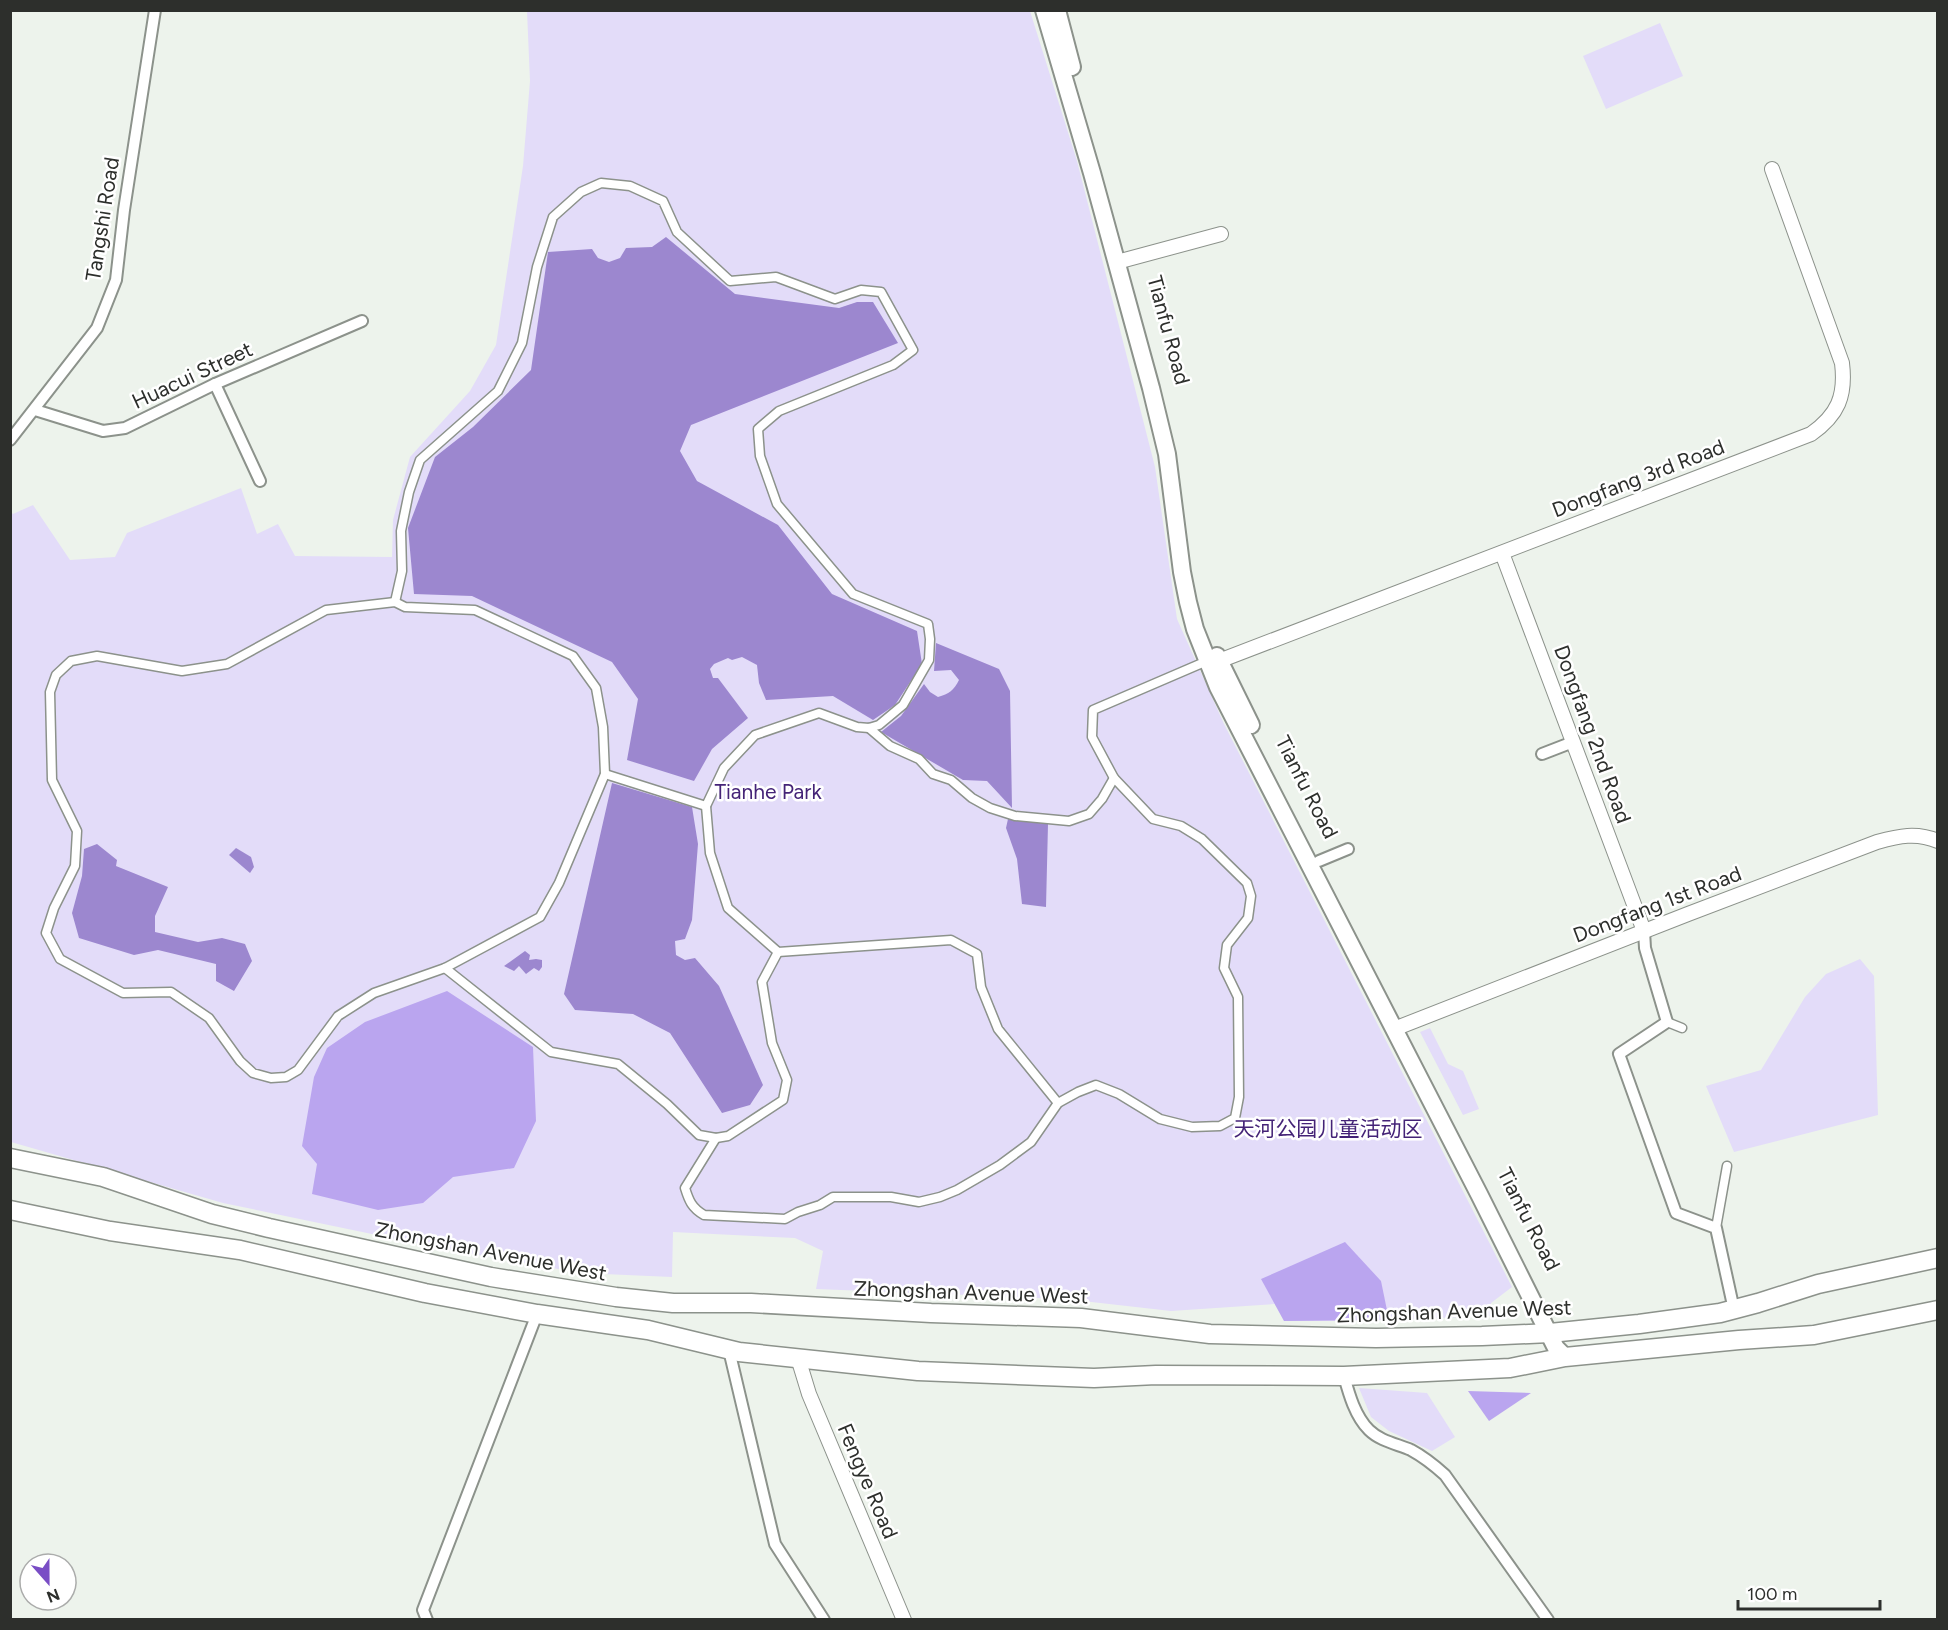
<svg xmlns="http://www.w3.org/2000/svg" width="1948" height="1630" font-family="Figtree,'Noto Sans SC',sans-serif">
  <style>
    .green { fill: #e3dcf9 }
    .forest { fill: #baa5ef }
    .water { fill: #9c87cf }
    .lines { fill: none; stroke-linecap: round; stroke-linejoin: round }
    .pedestrian-casing { stroke: #8c928b; stroke-width: 11 }
    .minor-casing { stroke: #8c928b; stroke-width: 14 }
    .tertiary-casing { stroke: #8c928b; stroke-width: 16 }
    .secondary-casing { stroke: #8c928b; stroke-width: 20 }
    .trunk-casing { stroke: #8c928b; stroke-width: 21 }
    .pedestrian { stroke: #fff; stroke-width: 8 }
    .minor { stroke: #fff; stroke-width: 10 }
    .tertiary { stroke: #fff; stroke-width: 14 }
    .secondary { stroke: #fff; stroke-width: 16 }
    .trunk { stroke: #fff; stroke-width: 18 }
    .labels { text-anchor: middle; dominant-baseline: central; stroke-width: 5; stroke-linejoin: round; paint-order: stroke }
    .street-label { font-size: 21px; fill: #2d2f2c; stroke: #fff }
    .park-label { font-size: 21px; fill: #442377; stroke: #fff }
  </style>
  <rect width="100%" height="100%" fill="#edf3ec"/>
  <g class="green">
    <path d="M527 11H1030L1077 161 1155 467 1177 619 1224 724 1512 1287 1491 1303V1316L1389 1320 1284 1321 1275 1304 1171 1311 1065 1299 816 1289 823 1251 795 1238 673 1232 672 1277 581 1273 444 1249 223 1203 11 1142 10 511 13 514 33 505 70 560 115 557 127 533 241 488 257 534 278 524 295 556 392 557 393 520 410 457 470 391 496 345 523 166 530 81Z"/>
    <path d="M1660 23 1683 76 1606 109 1583 56Z"/>
    <path d="M1860 959 1874 976 1878 1115 1734 1152 1706 1086 1761 1070 1805 997 1826 974Z"/>
    <path d="M1430 1028 1448 1064 1463 1071 1479 1109 1463 1115 1420 1032Z"/>
    <path d="M1359 1388 1427 1393 1455 1437 1432 1451 1389 1431 1371 1417Z"/>
  </g>
  <g class="forest">
    <path d="M447 991 533 1047 536 1121 514 1168 453 1177 423 1203 378 1210 312 1194 317 1164 302 1146 314 1077 327 1048 365 1022Z"/>
    <path d="M1345 1242 1381 1281 1389 1320 1284 1321 1261 1279Z"/>
    <path d="M1468 1391 1531 1393 1489 1421Z"/>
  </g>
  <g class="water">
    <path d="M666 237 735 294 839 308 857 302H873L898 343 691 425 680 451 697 481 778 525 832 594 917 631 922 664 895 705 873 720 833 696 766 700 759 683 757 665 742 657 732 660 728 658 714 664 710 669 713 678H718L748 718 712 749 694 781 627 760 638 699 612 662 472 596 414 594 408 528 435 457 473 427 531 370 548 252 592 249 598 258 609 262 620 258 626 248 652 247Z"/>
    <path d="M936 643 999 669 1010 691 1012 808 987 781 963 780 881 732 901 716 924 684 930 692 938 697C949 694 954 690 959 680L951 670 934 671Z"/>
    <path d="M612 783 692 807 698 844 692 920 685 939 675 941 676 955 685 960 695 958 719 986 763 1085 750 1105 722 1113 670 1033 633 1014 575 1010 564 994Z"/>
    <path d="M1008 819 1048 824 1046 907 1022 904 1017 859 1006 828Z"/>
    <path d="M97 844 117 860 116 866 168 887 155 916V932L198 942 222 938 245 944 252 961 234 991 216 981V964L158 950 134 955 79 938 72 913 82 876 84 849Z"/>
    <path d="M236 848 251 857 254 867 250 873 229 855Z"/>
    <path d="M525 951 530 955 529 960 536 959 542 960V967L539 971 534 968 526 974 519 966 514 971 504 966Z"/>
  </g>
  <g class="lines">
    <g class="pedestrian-casing">
      <g id="pedestrian">
        <path d="M395 602 402 571 401 531 409 492 420 460 498 391 522 343 537 267 553 217 581 192 601 183 630 186 663 201 677 232 730 281 776 277 835 299 861 290 881 292 913 350 893 365 779 411 758 429 760 456 777 504 853 594 928 624 930 639 929 660 903 705 879 725 869 728 857 727 819 713 755 735 724 768 706 806 710 853 728 908 778 952 951 940 977 954 981 987 998 1029 1058 1103"/>
        <path d="M395 602 405 607 475 610 573 656 596 688 603 727 605 774 559 883 540 917 445 968 374 993 338 1016 298 1070 286 1077 271 1078 253 1073 240 1061 209 1018 171 992 123 993 60 959 46 933 54 908 75 866 77 831 52 780 50 692 56 675 71 661 97 656 182 671 227 664 326 610Z"/>
        <path d="M869 728 890 746 919 759 933 774 951 780 972 798 990 808 1015 816 1069 821 1089 814 1102 799 1114 778"/>
        <path d="M605 774 706 806"/>
        <path d="M445 968 551 1052 618 1064 667 1104 699 1135 716 1138 685 1188C689 1201 692 1208 704 1215L785 1219 798 1212 820 1205 833 1197H891L919 1202 940 1197 957 1190 1000 1165 1031 1142 1058 1103 1078 1092 1096 1085 1119 1094 1160 1119 1192 1127 1220 1126 1235 1118 1239 1097 1238 997 1224 968 1227 945 1248 918 1251 896 1247 883 1202 839 1181 826 1153 819 1114 778 1092 737 1093 710 1207 661"/>
        <path d="M1667 1022 1682 1028"/>
        <path d="M716 1138 728 1136 783 1100 787 1080 772 1043 762 982 778 952"/>
        <path d="M1716 1228 1727 1166"/>
      </g>
    </g>
    <g class="minor-casing">
      <g id="minor">
        <path d="M215 384 260 481"/>
        <path d="M35 410 103 431 125 428 215 384 362 321"/>
        <path d="M10 440 97 328 116 280 124 210 155 10"/>
        <path d="M1542 754 1573 742"/>
        <path d="M1319 861 1348 849"/>
        <path d="M1644 931 1645 948 1667 1022 1619 1054 1676 1213 1716 1228 1734 1310"/>
        <path d="M729 1350 775 1544 824 1620"/>
        <path d="M1344 1376C1349 1394 1355 1416 1369 1430 1380 1441 1397 1444 1411 1450 1424 1457 1434 1465 1445 1475L1548 1620"/>
        <path d="M427 1620 423 1610 537 1314"/>
      </g>
    </g>
    <g class="tertiary-casing">
      <g id="tertiary">
        <path d="M1117 262 1221 234"/>
        <path d="M1502 553 1644 931"/>
        <path d="M1211 664 1811 434C1838 415 1846 396 1842 363L1772 169"/>
        <path d="M1394 1029 1688 914 1877 842C1899 836 1916 832 1938 841"/>
        <path d="M798 1358 809 1394 904 1620"/>
      </g>
    </g>
    <g class="secondary-casing">
      <g id="secondary">
        <path d="M1044 10 1092 173 1151 388 1167 454 1182 572 1188 602 1195 629 1218 687 1479 1194 1556 1348 1565 1357"/>
        <path d="M1057 10 1072 67"/>
        <path d="M1217 656 1251 725"/>
      </g>
    </g>
    <g class="trunk-casing">
      <g id="trunk">
        <path d="M10 1158 103 1177 212 1214 269 1228 491 1277 616 1297 673 1303H751L931 1313 1081 1318 1210 1334 1376 1338 1482 1336 1550 1333 1639 1324 1720 1313 1758 1303 1818 1284 1938 1258"/>
        <path d="M10 1210 110 1231 240 1250 425 1293 537 1314 648 1330 739 1352 918 1371 1094 1378 1156 1375 1344 1376 1510 1368 1565 1357 1739 1340 1814 1335 1938 1310"/>
      </g>
    </g>
    <use href="#pedestrian" class="pedestrian"/>
    <use href="#minor" class="minor"/>
    <use href="#tertiary" class="tertiary"/>
    <use href="#secondary" class="secondary"/>
    <use href="#trunk" class="trunk"/>
  </g>
  <g class="labels">
    <g class="street-label">
      <text transform="translate(102 219) rotate(-81)">Tangshi Road</text>
      <text transform="translate(1169 330) rotate(75)">Tianfu Road</text>
      <text transform="translate(192 375) rotate(-25)">Huacui Street</text>
      <text transform="translate(1638 478) rotate(-21)">Dongfang 3rd Road</text>
      <text transform="translate(1593 734) rotate(70)">Dongfang 2nd Road</text>
      <text transform="translate(1307 787) rotate(63)">Tianfu Road</text>
      <text transform="translate(1657 904) rotate(-21)">Dongfang 1st Road</text>
      <text transform="translate(1529 1219) rotate(63)">Tianfu Road</text>
      <text transform="translate(491 1251) rotate(11)">Zhongshan Avenue West</text>
      <text transform="translate(971 1292) rotate(2)">Zhongshan Avenue West</text>
      <text transform="translate(1454 1311) rotate(-2)">Zhongshan Avenue West</text>
      <text transform="translate(868 1481) rotate(67)">Fengye Road</text>
    </g>
    <g class="park-label">
      <text x="768" y="791">Tianhe Park</text>
      <text x="1328" y="1128">天河公园儿童活动区</text>
    </g>
  </g>
  <rect width="1948" height="1630" fill="none" stroke="#2d2f2c" stroke-width="24"/>
  <g transform="translate(48 1582) rotate(159)"><circle r="28" fill="#ffffff" stroke="#abacab" stroke-width="1.5"/>
  <path d="M0-4.5L10 22L0 15L-10 22Z" fill="#794dc5"/>
  <text y="-9" font-size="16" font-weight="bold" text-anchor="middle" fill="#2d2f2c">N</text>
  </g>
  <path d="M1738 1600v9h142v-9" fill="none" stroke="#2d2f2c" stroke-width="3"/>
  <text x="1747" y="1600" font-size="18" fill="#2d2f2c" stroke="#ffffff" stroke-width="4.5" paint-order="stroke">100 m</text>
</svg>
